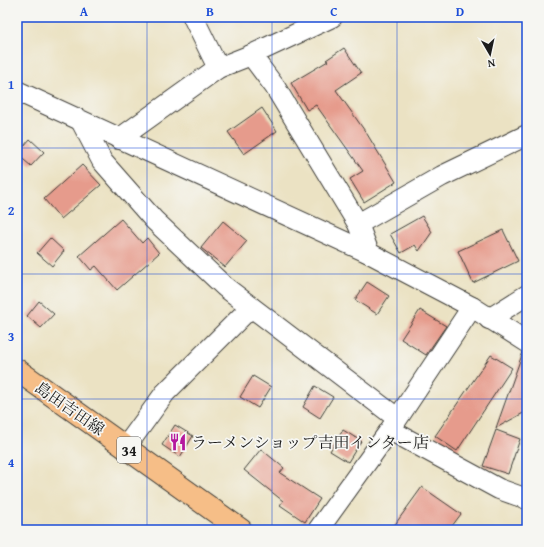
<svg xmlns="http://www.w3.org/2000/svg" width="544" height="547" font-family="'Gentium Book Plus','Noto Serif JP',serif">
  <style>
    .building { fill: #e69b8c }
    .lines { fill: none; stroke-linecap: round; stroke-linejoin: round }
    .street-casing { stroke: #3b3a35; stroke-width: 22 }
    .primary-casing { stroke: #3b3a35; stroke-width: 24 }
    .street { stroke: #fff; stroke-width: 20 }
    .primary { stroke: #f6be87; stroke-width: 22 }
    .grid { fill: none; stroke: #1d4ed8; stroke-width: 1; stroke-opacity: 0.55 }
    .labels { text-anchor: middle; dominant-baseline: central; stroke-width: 3.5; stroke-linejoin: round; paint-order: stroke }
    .shield { fill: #f6f6f2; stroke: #5d5d5c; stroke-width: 1 }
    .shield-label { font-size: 15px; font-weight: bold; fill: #1c1c1c }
    .street-label { font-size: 16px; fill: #1c1c1c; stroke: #f6f6f2 }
    .poi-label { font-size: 16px; fill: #1c1c1c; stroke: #f6f6f2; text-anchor: start }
    .neatline { fill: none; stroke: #1d4ed8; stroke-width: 1.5 }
    .grid-label { font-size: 13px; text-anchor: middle; font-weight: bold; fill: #1d4ed8 }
  </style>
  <rect width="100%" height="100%" fill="#f6f6f2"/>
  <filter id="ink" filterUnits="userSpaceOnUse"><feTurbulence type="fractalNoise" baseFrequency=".025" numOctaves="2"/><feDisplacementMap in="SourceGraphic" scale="8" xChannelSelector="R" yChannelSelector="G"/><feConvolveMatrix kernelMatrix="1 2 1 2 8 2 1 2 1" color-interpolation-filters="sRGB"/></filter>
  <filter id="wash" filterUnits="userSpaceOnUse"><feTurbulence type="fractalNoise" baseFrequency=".012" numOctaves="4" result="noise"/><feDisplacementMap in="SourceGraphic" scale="16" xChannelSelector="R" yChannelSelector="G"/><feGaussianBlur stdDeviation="0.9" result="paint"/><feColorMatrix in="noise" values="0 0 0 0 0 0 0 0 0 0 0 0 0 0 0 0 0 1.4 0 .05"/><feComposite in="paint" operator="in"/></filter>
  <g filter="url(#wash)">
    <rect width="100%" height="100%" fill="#ebe2c3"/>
    <g id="blocks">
      <g class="building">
        <path d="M344 48 361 73 336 90 367 134 396 182 364 202 350 179 363 171 316 105 307 110 291 83 328 61 326 60Z"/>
        <path d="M262 108 277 131 244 154 228 132Z"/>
        <path d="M30 139 44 152 31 166 17 154Z"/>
        <path d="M82 165 101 185 61 219 44 199Z"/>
        <path d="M422 216 432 232 419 251 415 245 401 253 390 234Z"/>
        <path d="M121 219 142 243 147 238 159 253 117 290 96 266 91 270 79 256Z"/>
        <path d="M223 221 247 241 225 267 201 248Z"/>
        <path d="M503 230 518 261 473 283 458 251Z"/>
        <path d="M50 238 64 251 52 266 37 253Z"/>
        <path d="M367 282 389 296 377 314 355 300Z"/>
        <path d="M39 301 54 314 41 328 27 316Z"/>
        <path d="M420 310 446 326 426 355 401 339Z"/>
        <path d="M523 352 527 353V411L496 428Z"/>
        <path d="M491 355 512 368 457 451 435 436Z"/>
        <path d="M253 376 271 387 258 408 240 397Z"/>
        <path d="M315 386 333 397 320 418 303 407Z"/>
        <path d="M175 425 193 436 180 457 162 445Z"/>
        <path d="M343 430 361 441 348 462 330 451Z"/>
        <path d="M496 430 520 439 508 474 483 466Z"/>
        <path d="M261 449 284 468 280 473 320 499 305 522 280 505 283 501 244 470Z"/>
        <path d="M422 487 461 514 449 530H391Z"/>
      </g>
    </g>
  </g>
  <g filter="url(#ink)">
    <use href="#blocks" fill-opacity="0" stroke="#3b3a35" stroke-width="1"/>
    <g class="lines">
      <g class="street-casing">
        <g id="street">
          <path d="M193 17 218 68"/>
          <path d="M251 55 275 87 358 224 369 253"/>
          <path d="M17 91 369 253 472 307 527 342"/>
          <path d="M81 121 102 161 154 220 225 287 397 418"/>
          <path d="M119 139 218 68 251 55 332 17"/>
          <path d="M358 224 442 176 527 135"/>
          <path d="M489 319 527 295"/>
          <path d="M390 430 499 489 527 499"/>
          <path d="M125 448 165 393 251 307"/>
          <path d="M318 530 390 430 472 307"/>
        </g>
      </g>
      <g class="primary-casing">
        <path id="primary" d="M17 370 241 530"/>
      </g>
      <use href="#street" class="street"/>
      <use href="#primary" class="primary"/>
    </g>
  </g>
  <path class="grid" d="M147 17V530M272 17V530M397 17V530M17 148H527M17 274H527M17 399H527"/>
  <defs>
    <g id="restaurant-bare" transform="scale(1.38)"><path d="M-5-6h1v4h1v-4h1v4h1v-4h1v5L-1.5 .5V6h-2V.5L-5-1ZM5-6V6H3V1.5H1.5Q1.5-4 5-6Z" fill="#b5179e" stroke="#f6f6f2" stroke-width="2.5" paint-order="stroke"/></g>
  </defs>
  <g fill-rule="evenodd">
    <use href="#restaurant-bare" x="178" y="442"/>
  </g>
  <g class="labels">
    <rect class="shield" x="117" y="437" width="24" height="26" rx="3"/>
    <g class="shield-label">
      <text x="129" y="450">34</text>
    </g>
    <g class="street-label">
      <text transform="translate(70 408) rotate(35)">島田吉田線</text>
    </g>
    <g class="poi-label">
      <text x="191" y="442">ラーメンショップ吉田インター店</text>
    </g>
  </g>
  <rect width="544" height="547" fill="none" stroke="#f6f6f2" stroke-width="44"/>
  <g transform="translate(490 54) rotate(171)" stroke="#f6f6f2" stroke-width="3" paint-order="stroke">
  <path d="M0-3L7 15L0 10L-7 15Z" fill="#1c1c1c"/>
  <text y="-6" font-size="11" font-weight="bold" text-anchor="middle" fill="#1c1c1c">N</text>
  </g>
  <rect x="22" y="22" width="500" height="503" class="neatline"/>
  <g class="grid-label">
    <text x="84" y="16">A</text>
    <text x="210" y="16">B</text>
    <text x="334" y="16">C</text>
    <text x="460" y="16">D</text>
    <text x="11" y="89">1</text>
    <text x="11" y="215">2</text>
    <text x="11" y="341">3</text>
    <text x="11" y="467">4</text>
  </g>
</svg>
